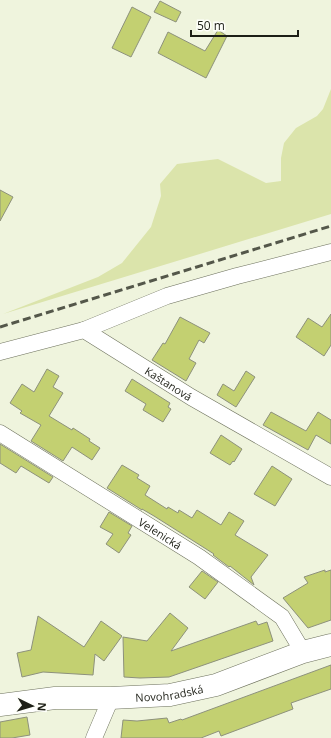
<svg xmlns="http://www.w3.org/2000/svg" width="331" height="738" font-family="'Open Sans',sans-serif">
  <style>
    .green { fill: #dbe4ab }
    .building { fill: #c3d071; stroke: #8d917c }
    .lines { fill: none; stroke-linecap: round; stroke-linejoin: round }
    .street-casing { stroke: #6d715d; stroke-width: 17 }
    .secondary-casing { stroke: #6d715d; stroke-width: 23 }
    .street { stroke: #fff; stroke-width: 16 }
    .secondary { stroke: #fff; stroke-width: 22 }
    .rail { stroke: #54574a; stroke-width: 3; stroke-dasharray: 8 4; stroke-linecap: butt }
    .labels { text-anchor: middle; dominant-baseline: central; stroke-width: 3; stroke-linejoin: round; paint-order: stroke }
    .street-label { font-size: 11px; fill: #1d1f16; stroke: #fefffa }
  </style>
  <rect width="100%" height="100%" fill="#eff4dd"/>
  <path class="green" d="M331 89V214L3 314 98 277 122 263 151 227 161 196 160 184 177 164 218 159 266 183 281 181V158L284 143 296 128 317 116 323 109Z"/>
  <g class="building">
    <path d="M160 1 181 12 176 22 154 12Z"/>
    <path d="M132 7 151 17 131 57 112 48Z"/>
    <path d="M218 30 227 36 206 78 158 53 168 32 205 51Z"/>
    <path d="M0 190 13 197 0 221Z"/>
    <path d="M331 314V345L324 356 296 337 308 318 322 327Z"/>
    <path d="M180 317 210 333 204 343 199 340 189 359 196 363 186 381 152 360 163 343 165 344Z"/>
    <path d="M47 369 59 376 53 387 63 393 49 416 72 430 73 428 90 439 89 441 100 448 92 460 72 447 63 461 31 441 41 425 20 413 22 411 10 403 22 384 34 392Z"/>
    <path d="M246 371 255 377 236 407 217 395 223 384 234 391Z"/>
    <path d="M132 379 170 403 168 407 171 409 163 422 143 410 146 404 125 391Z"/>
    <path d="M271 412 306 431 318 412 331 420V444L316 435 308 450 263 425Z"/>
    <path d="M221 435 242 449 234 462 233 461 230 465 210 453Z"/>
    <path d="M0 444 53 477 49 483 21 466 16 473 0 463Z"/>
    <path d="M122 465 139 475 137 478 150 486 145 495 167 509 168 507 178 513 179 510 192 518 197 510 221 525 229 512 244 521 235 535 268 555 251 577 254 585 230 566 229 567 213 555 214 554 154 516 142 509V510L107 488Z"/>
    <path d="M272 466 292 479 275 506 254 494Z"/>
    <path d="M109 512 132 526 128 533 131 535 119 553 106 544 113 534 100 527Z"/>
    <path d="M325 570V572L331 570V620L308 628 283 598 308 583 304 577Z"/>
    <path d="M202 571 218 582 205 599 189 587Z"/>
    <path d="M170 613 188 628 171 651 256 621 258 625 267 622 273 641 169 677 140 678 124 677 123 637 147 641Z"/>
    <path d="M38 616 84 647 101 621 122 636 104 661 95 654 93 675 43 672 22 677 17 653 31 650Z"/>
    <path d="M331 665V689L291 703 293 709 221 736 219 731 201 738H121L123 720 137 721 167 718 169 723 181 719 182 720Z"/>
    <path d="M27 717 30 735 12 738H0V722Z"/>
  </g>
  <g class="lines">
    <g class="street-casing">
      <g id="street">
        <path d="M84 330 167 296 237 276 331 252"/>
        <path id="s1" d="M0 352 84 330 191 397 331 477"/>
        <path id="s2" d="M0 433 199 557 282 617 303 652"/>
        <path d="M94 738 111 698"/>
      </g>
    </g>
    <g class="secondary-casing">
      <g id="secondary">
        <path id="s3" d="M0 705 55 698H111L170 695 216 685 303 652 331 645"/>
      </g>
    </g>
    <use href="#street" class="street"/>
    <use href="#secondary" class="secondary"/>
    <path class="rail" d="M0 327 331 226"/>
  </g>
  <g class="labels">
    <g class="street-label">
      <text stroke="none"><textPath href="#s1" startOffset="187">Kaštanová</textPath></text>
      <text stroke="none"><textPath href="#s2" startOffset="189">Velenická</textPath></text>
      <text stroke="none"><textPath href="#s3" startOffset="170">Novohradská</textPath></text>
    </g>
  </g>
  <g transform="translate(32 706) rotate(95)" stroke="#fefffa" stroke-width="3" paint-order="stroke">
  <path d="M0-3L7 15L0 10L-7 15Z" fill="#1d1f16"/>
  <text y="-6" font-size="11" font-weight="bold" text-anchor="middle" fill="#1d1f16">N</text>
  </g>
  <path d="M191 30v6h107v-6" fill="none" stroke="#1d1f16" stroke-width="2"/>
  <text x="197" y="30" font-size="12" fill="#1d1f16" stroke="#fefffa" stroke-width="3" paint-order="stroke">50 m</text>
</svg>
